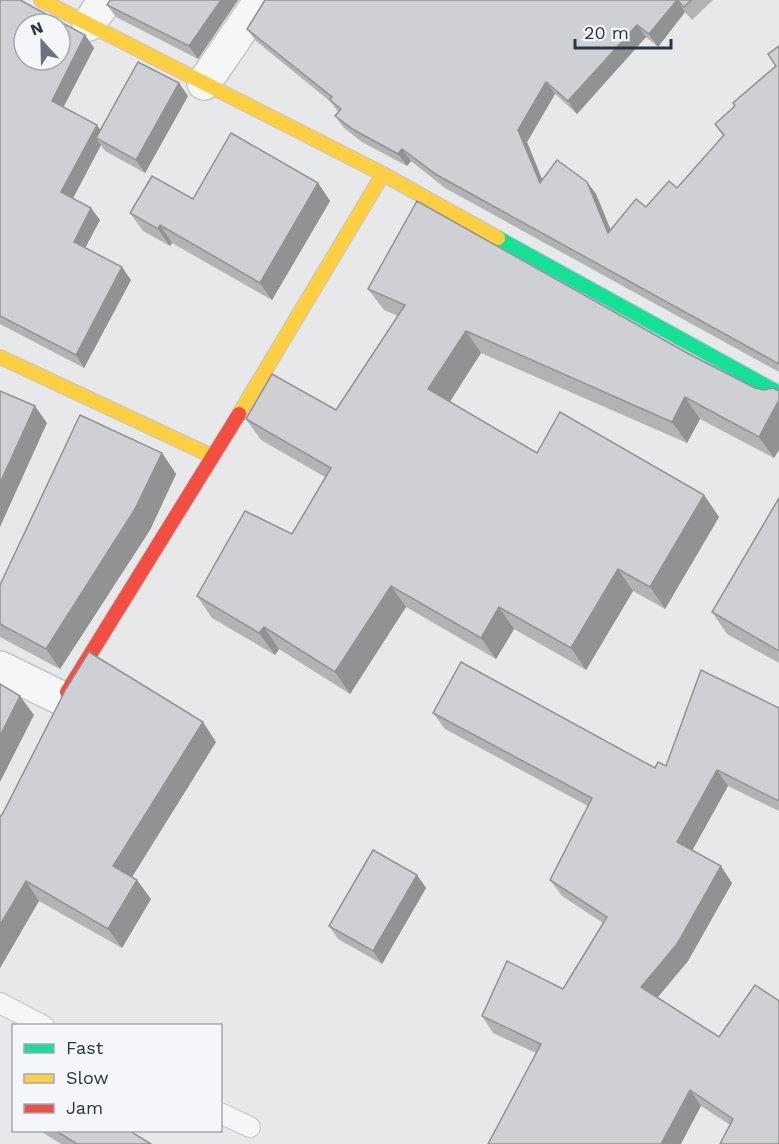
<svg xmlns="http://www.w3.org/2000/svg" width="779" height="1144" font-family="'Work Sans',sans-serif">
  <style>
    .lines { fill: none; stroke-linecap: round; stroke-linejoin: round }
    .lane-casing { stroke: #c4c6c8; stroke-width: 22 }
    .street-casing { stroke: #c4c6c8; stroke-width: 36 }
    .fast-casing { stroke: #c4c6c8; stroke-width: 16 }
    .slow-casing { stroke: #c4c6c8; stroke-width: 16 }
    .jam-casing { stroke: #c4c6c8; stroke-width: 16 }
    .lane { stroke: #f5f6f7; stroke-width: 20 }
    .street { stroke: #f5f6f7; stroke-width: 33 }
    .fast { stroke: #16e098; stroke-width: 14 }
    .slow { stroke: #ffcf43; stroke-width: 14 }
    .jam { stroke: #f24e42; stroke-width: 14 }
    .wall { fill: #b1b3b5 }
    .shaded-wall { fill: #909294 }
    .building { fill: #ced0d3; stroke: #909294; stroke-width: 1.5; fill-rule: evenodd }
  </style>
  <rect width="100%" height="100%" fill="#e6e8ea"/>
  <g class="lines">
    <g class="lane-casing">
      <g id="lane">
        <path d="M0 1003 44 1026"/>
        <path d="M220 1113 250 1127"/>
      </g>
    </g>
    <g class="street-casing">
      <g id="street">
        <path d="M89 24 105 0"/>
        <path d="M204 83 261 0"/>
        <path d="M0 668 63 699"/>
      </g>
    </g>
    <g class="fast-casing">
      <path id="fast" d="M498 238 779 393"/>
    </g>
    <g class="slow-casing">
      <g id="slow">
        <path d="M41 0 383 174 498 238"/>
        <path d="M0 357 212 456"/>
        <path d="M239 414 383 174"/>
      </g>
    </g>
    <g class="jam-casing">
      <path id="jam" d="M67 692 239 414"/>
    </g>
    <use href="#lane" class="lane"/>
    <use href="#street" class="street"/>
    <use href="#fast" class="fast"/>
    <use href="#slow" class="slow"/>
    <use href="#jam" class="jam"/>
  </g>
  <g class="wall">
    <path d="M0 0H23L22 1 85 35 94 48 63 107 101 130 188 96 145 173 105 151 101 145 73 198 100 220 85 248 131 280 84 368 0 324Z"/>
    <path d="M110 0H238L198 59 116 17 107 5Z"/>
    <path d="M265 0H713L692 20 685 12 658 47 646 37 577 114 555 94 527 142 542 180 587 182 596 194 611 230 646 207 677 188 723 136 715 124 776 66 779 46V372L445 188 411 161 407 166 362 142 344 128 335 116 338 112 331 102 256 41 247 29Z"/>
    <path d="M318 183 330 201 272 300 172 243 170 246 143 231 130 213 193 199Z"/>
    <path d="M368 289 689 354 755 388 774 458 700 419 687 443 481 353 449 401 537 453 704 495 719 517 665 609 633 591 586 670 514 629 496 659 406 607 350 694 279 649 275 655 212 618 197 596 292 534 325 477 261 440 246 419 336 410 398 316 384 310Z"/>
    <path d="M162 453 176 474 150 530 60 669 0 637V585Z"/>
    <path d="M779 498V663L727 634 712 612Z"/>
    <path d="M779 708V811L728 786 692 851 732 883 688 961 657 998 779 1144 730 1125 701 1106 536 1053 493 1033 482 1016 563 989 603 923 562 896 550 880 588 806 445 729 433 713 655 768 666 766Z"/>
    <path d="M216 742 132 877 151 899 122 948 39 901 0 968V817Z"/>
    <path d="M417 875 426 888 382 964 338 939 329 926Z"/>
    <path d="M40 1131H130L151 1144H61Z"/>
  </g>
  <g class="shaded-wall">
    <path d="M221 0H238L198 59 189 46Z"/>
    <path d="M677 0 685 12 658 47 649 34Z"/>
    <path d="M637 25 646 37 577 114 568 101Z"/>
    <path d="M85 35 94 48 60 114 52 101Z"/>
    <path d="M546 82 555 94 527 142 549 196 540 183 518 130Z"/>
    <path d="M179 83 188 96 145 173 136 160Z"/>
    <path d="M97 125 105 137 96 138 101 145 70 204 61 192Z"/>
    <path d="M402 149 411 161 407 166 398 154Z"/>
    <path d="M587 182 596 194 617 246 608 233Z"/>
    <path d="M318 183 330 201 272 300 260 283Z"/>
    <path d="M91 208 100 220 82 254 74 242Z"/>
    <path d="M160 225 172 243 170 246 158 229Z"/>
    <path d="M122 267 131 280 84 368 76 355Z"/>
    <path d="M466 331 481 353 444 411 428 389Z"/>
    <path d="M685 397 700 419 687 443 672 422Z"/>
    <path d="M779 400V450L774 458 759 437Z"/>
    <path d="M35 406 47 423 0 527V483Z"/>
    <path d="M162 453 176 474 150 530 60 669 46 649Z"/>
    <path d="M704 495 719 517 665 609 650 587Z"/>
    <path d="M618 569 633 591 586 670 571 648Z"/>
    <path d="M391 586 406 607 350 694 335 672Z"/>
    <path d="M499 607 514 629 496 659 481 638Z"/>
    <path d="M264 627 279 649 275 655 259 633Z"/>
    <path d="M20 696 34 715 0 782V736Z"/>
    <path d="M203 722 216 742 127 885 113 866Z"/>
    <path d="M717 770 728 786 688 858 677 842Z"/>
    <path d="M721 866 732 883 688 961 652 1004 641 987Z"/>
    <path d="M417 875 426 888 382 964 373 951Z"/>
    <path d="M137 880 151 899 122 948 108 929Z"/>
    <path d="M26 881 39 901 0 968V925Z"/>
    <path d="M690 1090 701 1106 681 1144H661Z"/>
  </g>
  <g class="building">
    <path d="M0 0H20L85 35 52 101 97 125 61 192 91 208 74 242 122 267 76 355 0 316ZM24 24H60V60H24Z"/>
    <path d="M110 0H221L189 46 107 5Z"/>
    <path d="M265 0H677L649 34 637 25 568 101 546 82 518 130 540 183 557 160 587 182 608 233 636 199 646 207 669 181 677 188 724 135 715 124 735 106 733 103 776 66 768 54 779 46V364L437 175 402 149 398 154 354 130 335 116 341 109 330 100 332 97 247 29Z"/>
    <path d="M677 0H691L684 7Z"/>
    <path d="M138 62 179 83 136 160 96 138Z"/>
    <path d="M231 133 318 183 260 283 160 225 158 229 130 213 152 176 193 199Z"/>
    <path d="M417 201 689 354 755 388 764 390 773 388 779 391V400L759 437 685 397 672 422 466 331 428 389 537 453 560 412 704 495 650 587 618 569 571 648 499 607 481 638 391 586 335 672 264 627 259 633 197 596 245 511 292 534 331 468 246 419 272 374 336 410 405 305 368 289Z"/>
    <path d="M0 391 35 406 0 483Z"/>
    <path d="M80 415 162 453 135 509 46 649 0 624V585Z"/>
    <path d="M779 498V651L712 612Z"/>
    <path d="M89 652 203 722 113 866 137 880 108 929 26 881 0 925V817L3 813 66 689Z"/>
    <path d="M461 662 655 768 658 762 666 766 701 670 779 708V801L717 770 677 842 721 866 677 944 641 987 719 1037 755 985 779 1001V1144H720L733 1119 690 1090 661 1144H488L541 1044 482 1016 507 961 563 989 607 917 550 880 592 798 433 713Z"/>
    <path d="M0 684 20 696 0 736Z"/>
    <path d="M373 850 417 875 373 951 329 926Z"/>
    <path d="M56 1131H130L151 1144H77Z"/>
  </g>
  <rect x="12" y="1024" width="210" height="108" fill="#f4f6f9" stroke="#a4a8b1" stroke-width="1.5"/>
  <rect x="24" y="1044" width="30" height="9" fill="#16e098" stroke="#a4a8b1" stroke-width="1.5"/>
  <text x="66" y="1054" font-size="18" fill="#2b3445">Fast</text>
  <rect x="24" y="1074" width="30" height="9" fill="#ffcf43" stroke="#a4a8b1" stroke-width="1.5"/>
  <text x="66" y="1084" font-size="18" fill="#2b3445">Slow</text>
  <rect x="24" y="1104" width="30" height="9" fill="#f24e42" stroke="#a4a8b1" stroke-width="1.5"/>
  <text x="66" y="1114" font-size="18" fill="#2b3445">Jam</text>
  <g transform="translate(42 42) rotate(338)"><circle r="28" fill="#f4f6f9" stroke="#a4a8b1" stroke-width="1.5"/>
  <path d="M0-4.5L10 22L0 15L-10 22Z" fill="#6c737f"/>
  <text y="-9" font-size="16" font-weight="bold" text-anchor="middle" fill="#2b3445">N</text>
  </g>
  <path d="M575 39v9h96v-9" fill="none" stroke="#2b3445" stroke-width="3"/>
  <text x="584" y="39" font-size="18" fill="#2b3445" stroke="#f4f6f9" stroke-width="4.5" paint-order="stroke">20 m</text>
</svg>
